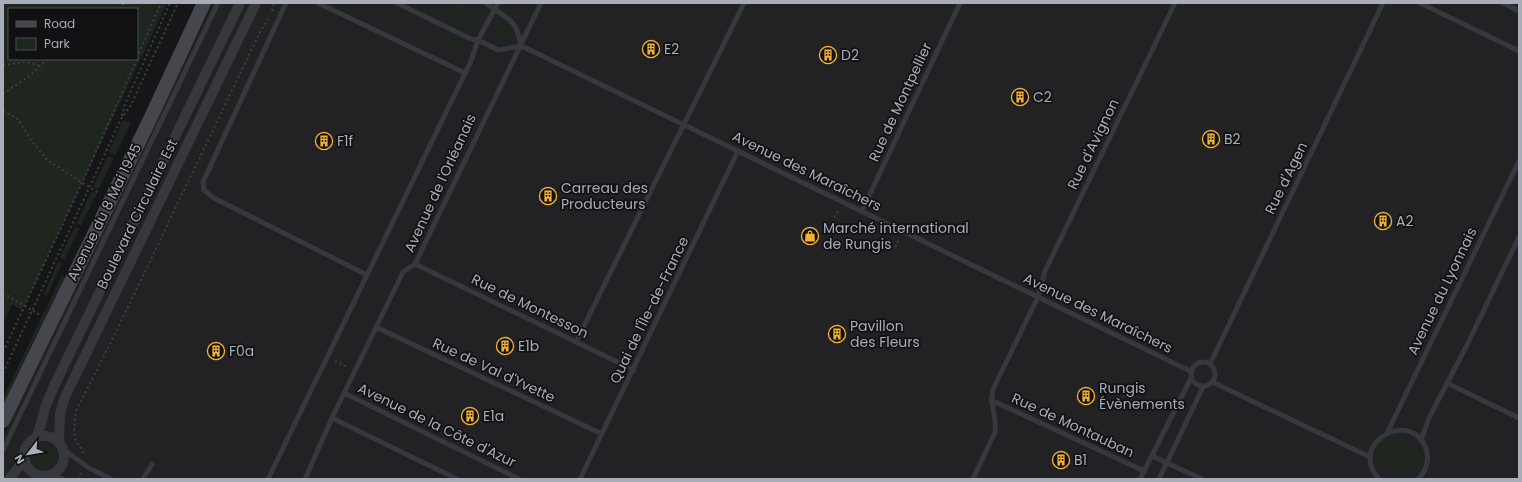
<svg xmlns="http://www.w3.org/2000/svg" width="1522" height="482" font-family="Poppins,sans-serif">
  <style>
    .built { fill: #222225 }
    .green { fill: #1e261f; fill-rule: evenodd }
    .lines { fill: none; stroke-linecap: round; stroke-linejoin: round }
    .path { stroke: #3d3f44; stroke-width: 2; stroke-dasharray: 2 3; stroke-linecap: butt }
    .lane { stroke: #37383d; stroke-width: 5 }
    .street { stroke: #37383d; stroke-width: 10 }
    .secondary { stroke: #45474d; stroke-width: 14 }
    .labels { text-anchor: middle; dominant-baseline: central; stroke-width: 3.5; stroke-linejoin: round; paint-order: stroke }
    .poi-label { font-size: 14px; fill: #a8adb8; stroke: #111113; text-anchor: start }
    .street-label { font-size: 14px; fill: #a8adb8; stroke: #111113 }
  </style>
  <rect width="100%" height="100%" fill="#161618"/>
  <path class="built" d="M213 3H1519V479H3V437Z"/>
  <g class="green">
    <path d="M3 3H167L25 305 21 310 12 304 3 324ZM9 9H137V59H9Z"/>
    <path d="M461 3H467L459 21 441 12 452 10Z"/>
    <path d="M470 8 475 10 479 18C479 23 473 28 468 30L450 22 452 19 462 24Z"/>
    <circle cx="502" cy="32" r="8"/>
    <path d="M445 33 459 43V48L455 55 442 50 445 42 441 40Z"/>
    <path d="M123 120 131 122 115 156 109 152Z"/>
    <path d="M108 156 114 158 98 190 93 187Z"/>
    <path d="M91 192 97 193 81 225 77 223Z"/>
    <path d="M75 227 80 228 64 260 60 257Z"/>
    <path d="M58 262 62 263 47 296 44 294Z"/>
    <path d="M62 275 65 277 3 407V398Z"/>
    <path d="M1400 436 1401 440 1411 445 1414 443C1419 451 1422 460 1416 469 1392 482 1353 442 1400 436Z"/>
    <circle cx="45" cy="457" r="11"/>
  </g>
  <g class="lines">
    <g class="path">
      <path d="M164 3 169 5"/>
      <path d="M119 9 124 3"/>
      <path d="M272 11 274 3"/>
      <path d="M137 58 161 3"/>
      <path d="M3 65 25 62 42 66"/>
      <path d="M3 94 32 74 48 59"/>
      <path d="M3 111 18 119 30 139 47 160 100 194"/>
      <path d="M122 116 125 104 170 3"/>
      <path d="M834 217 839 210"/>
      <path d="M895 247 899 239"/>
      <path d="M3 293 40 315"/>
      <path d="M3 352 82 183 137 59"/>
      <path d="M335 361 347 367"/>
      <path d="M3 373 122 117 130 107 178 3"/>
      <path d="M84 453 75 439 74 429 76 411 116 332 260 32 268 19"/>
      <path d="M78 479 81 473"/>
    </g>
    <g class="lane">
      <path d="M286 3 203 182 204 190 214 198 367 275"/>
      <path d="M318 3 465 73"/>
      <path d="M397 3 471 39 478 40 498 50 521 46 532 51 1190 371"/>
      <path d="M486 3C506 20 515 15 521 45"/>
      <path d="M1420 3 1519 51"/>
      <path d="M1503 3 1519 11"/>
      <path d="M862 211 960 3"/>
      <path d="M415 264 634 370"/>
      <path d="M376 327 602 434"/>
      <path d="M576 342 744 3"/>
      <circle cx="1203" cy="374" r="12"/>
      <path d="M1210 364 1383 3"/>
      <path d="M1212 382 1370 457"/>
      <path d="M1447 383 1519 418"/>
      <path d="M344 393 519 479"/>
      <path d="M991 400 1144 471"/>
      <path d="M332 418 457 479"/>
      <path d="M1387 433 1519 161"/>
      <path d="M1421 441 1429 418 1467 345 1519 237"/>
      <path d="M63 449 89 468 111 479"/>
      <path d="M3 450 218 3"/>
      <path d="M1152 456 1202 479"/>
      <path d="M50 475 63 479"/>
      <path d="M143 479 152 464"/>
      <path d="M268 479 471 61 478 40 498 3"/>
      <path d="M305 479 332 418 403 272 415 264 541 3"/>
      <path d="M580 479 738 151"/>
      <path d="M973 479 995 432C997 417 989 404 993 389L1038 297 1045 271 1175 3"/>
      <path d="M1140 479 1191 378"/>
      <path d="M1159 479 1203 387"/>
      <path d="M1379 479C1345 441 1417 406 1427 453 1429 463 1425 472 1418 479"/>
    </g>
    <g class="street">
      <circle cx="44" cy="456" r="20"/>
      <path d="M36 438 40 427 46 405 54 386 240 3"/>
      <path d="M59 442 60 413 65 397 256 3"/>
      <path d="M9 479 25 459"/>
    </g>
    <path class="secondary" d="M3 421 151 117 204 3"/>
  </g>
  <defs>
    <g id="building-ring" transform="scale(0.9)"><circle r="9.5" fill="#111113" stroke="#f2b134" stroke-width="1.5"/><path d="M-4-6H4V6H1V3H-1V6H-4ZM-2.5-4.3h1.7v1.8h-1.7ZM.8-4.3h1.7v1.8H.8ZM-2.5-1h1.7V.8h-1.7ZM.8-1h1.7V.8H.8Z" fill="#f2b134"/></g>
    <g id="shop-ring" transform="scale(0.9)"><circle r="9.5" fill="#111113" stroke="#f2b134" stroke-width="1.5"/><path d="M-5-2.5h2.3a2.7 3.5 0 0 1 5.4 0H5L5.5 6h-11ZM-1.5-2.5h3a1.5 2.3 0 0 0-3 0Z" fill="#f2b134"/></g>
  </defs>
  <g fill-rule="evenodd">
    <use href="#building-ring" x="651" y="49"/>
    <use href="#building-ring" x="828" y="55"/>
    <use href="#building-ring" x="1020" y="97"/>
    <use href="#building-ring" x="1211" y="139"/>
    <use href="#building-ring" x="324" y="141"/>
    <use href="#building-ring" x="548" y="196"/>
    <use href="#building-ring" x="1383" y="221"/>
    <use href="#shop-ring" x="810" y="236"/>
    <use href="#building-ring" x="837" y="334"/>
    <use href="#building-ring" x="505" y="346"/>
    <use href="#building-ring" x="216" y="351"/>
    <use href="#building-ring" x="1086" y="396"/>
    <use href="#building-ring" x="470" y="416"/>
    <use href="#building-ring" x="1061" y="460"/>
  </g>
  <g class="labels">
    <g class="poi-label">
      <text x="664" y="49">E2</text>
      <text x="841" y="55">D2</text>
      <text x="1033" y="97">C2</text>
      <text x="1224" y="139">B2</text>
      <text x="337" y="141">F1f</text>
      <text x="561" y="188">Carreau des<tspan x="561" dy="16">Producteurs</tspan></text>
      <text x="1396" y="221">A2</text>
      <text x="823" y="228">Marché international<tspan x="823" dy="16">de Rungis</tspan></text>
      <text x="850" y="326">Pavillon<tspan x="850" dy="16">des Fleurs</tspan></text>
      <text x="518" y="346">E1b</text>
      <text x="229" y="351">F0a</text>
      <text x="1099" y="388">Rungis<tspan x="1099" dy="16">Évènements</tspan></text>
      <text x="483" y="416">E1a</text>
      <text x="1074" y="460">B1</text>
    </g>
    <g class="street-label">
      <text transform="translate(900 102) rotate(-65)">Rue de Montpellier</text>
      <text transform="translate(1093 144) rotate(-64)">Rue d'Avignon</text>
      <text transform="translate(807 171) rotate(26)">Avenue des Maraîchers</text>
      <text transform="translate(1286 178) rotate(-64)">Rue d'Agen</text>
      <text transform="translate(440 183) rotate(-65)">Avenue de l'Orléanais</text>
      <text transform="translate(104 212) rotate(-64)">Avenue du 8 Mai 1945</text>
      <text transform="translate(137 214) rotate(-64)">Boulevard Circulaire Est</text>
      <text transform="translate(1442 291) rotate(-64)">Avenue du Lyonnais</text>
      <text transform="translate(530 306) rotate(26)">Rue de Montesson</text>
      <text transform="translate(649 310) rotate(-64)">Quai de l'Île-de-France</text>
      <text transform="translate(1098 313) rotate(26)">Avenue des Maraîchers</text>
      <text transform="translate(494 370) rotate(25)">Rue de Val d'Yvette</text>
      <text transform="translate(437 425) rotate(26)">Avenue de la Côte d'Azur</text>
      <text transform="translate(1073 425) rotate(25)">Rue de Montauban</text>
    </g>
  </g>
  <rect width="1522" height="482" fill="none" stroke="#a8adb8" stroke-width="8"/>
  <rect x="8" y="8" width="130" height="52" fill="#111113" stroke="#4d4f55"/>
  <rect x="16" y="21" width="20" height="6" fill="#45474d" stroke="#4d4f55"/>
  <text x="44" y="28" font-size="12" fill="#a8adb8">Road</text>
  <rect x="16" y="38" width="20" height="12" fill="#1e261f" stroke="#4d4f55"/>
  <text x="44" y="48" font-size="12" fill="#a8adb8">Park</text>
  <g transform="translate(28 454) rotate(239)" stroke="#111113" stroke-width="3" paint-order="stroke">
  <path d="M0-3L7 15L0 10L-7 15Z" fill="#a8adb8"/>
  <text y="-6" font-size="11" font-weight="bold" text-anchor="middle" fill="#a8adb8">N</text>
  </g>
</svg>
